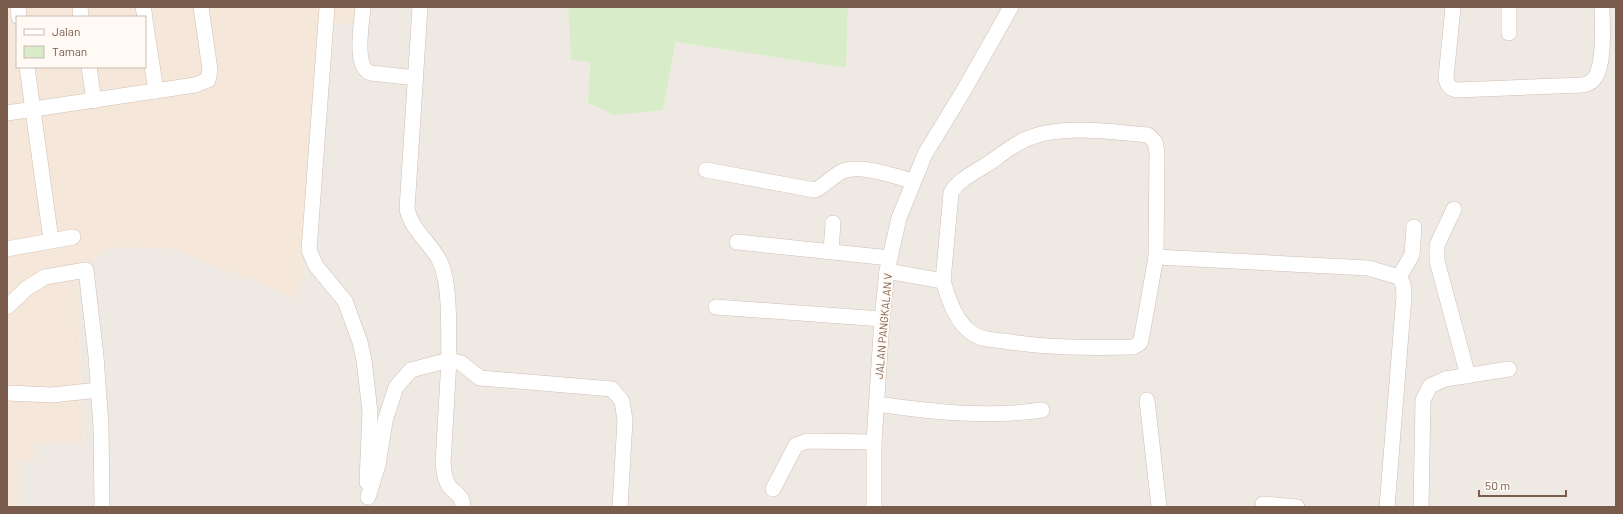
<svg xmlns="http://www.w3.org/2000/svg" width="1623" height="514" font-family="Barlow,sans-serif">
  <style>
    .residential { fill: #f5e8da; fill-rule: evenodd }
    .industrial { fill: #efe9e4 }
    .green { fill: #d8ecc9 }
    .lines { fill: none; stroke-linecap: round; stroke-linejoin: round }
    .minor-casing { stroke: #d1beb0; stroke-width: 16 }
    .minor { stroke: #fff; stroke-width: 15 }
    .labels { text-anchor: middle; dominant-baseline: central; stroke-width: 3.5; stroke-linejoin: round; paint-order: stroke }
    .street-label { font-size: 11px; fill: #7a5c4d; stroke: #fffaf3 }
  </style>
  <rect width="100%" height="100%" fill="#fdf6ec"/>
  <path class="residential" d="M7 7H369L307 152 300 300 172 249 110 247 76 273 85 443 34 461 20 462V507H7ZM17 17H145V67H17Z"/>
  <path class="industrial" d="M369 7H568L571 59 590 61 588 103 663 110 676 42 846 68 848 7H1616V507H20V462L34 461 35 443H85L76 273 110 247 172 249 300 300 307 152 320 28 366 19Z"/>
  <path class="green" d="M568 7H848L846 68 676 42 663 110 614 115 588 103 590 62 571 60Z"/>
  <g class="lines">
    <g class="minor-casing">
      <g id="minor">
        <path d="M18 7 19 17"/>
        <path d="M80 7 81 17"/>
        <path d="M143 7 145 17"/>
        <path d="M327 7 309 250 316 266 345 301 360 342 364 360 370 412 367 482"/>
        <path d="M363 7C362 22 353 68 371 73L416 78"/>
        <path d="M1453 7 1446 78C1447 86 1451 89 1458 90L1583 85C1586 84 1590 83 1592 81 1606 69 1602 24 1602 7"/>
        <path d="M145 20 156 91"/>
        <path d="M1509 33V7"/>
        <path d="M27 67 51 240"/>
        <path d="M89 67 94 101"/>
        <path d="M7 113 195 85 208 80 210 70 201 7"/>
        <path d="M706 170 815 190C826 185 832 176 843 171 861 164 893 176 913 181"/>
        <path d="M1454 209 1437 245V261L1468 376"/>
        <path d="M737 242 890 258"/>
        <path d="M7 249 73 237"/>
        <path d="M831 251 833 223"/>
        <path d="M1156 257 1368 268 1399 277 1403 284 1404 296 1387 507"/>
        <path d="M887 271 943 281C949 300 955 321 972 333 981 340 994 340 1004 341 1047 348 1090 348 1133 347L1140 343 1142 335 1156 257 1157 152 1155 142 1148 135C1110 132 1056 123 1022 141 1009 148 998 157 986 165 974 173 958 180 951 193L943 281"/>
        <path d="M1399 277 1412 255 1414 227"/>
        <path d="M7 307 27 288 45 277 86 270 96 356 101 426 102 507"/>
        <path d="M716 307 882 319"/>
        <path d="M7 393 52 395 98 390"/>
        <path d="M1147 400 1159 507"/>
        <path d="M877 404C932 412 988 418 1042 410"/>
        <path d="M773 489 796 445 807 441 874 442"/>
        <path d="M368 497 378 465 385 421 396 387 411 370 449 360C448 333 451 288 441 264 433 244 412 232 407 209L420 7"/>
        <path d="M1263 504 1297 507"/>
        <path d="M463 507C463 495 455 494 449 486 444 479 444 470 443 463L449 360 461 363 480 378 612 389 622 401 625 420 620 507"/>
        <path d="M874 507V442L882 319 887 271 899 218 925 154 964 90 1011 7"/>
        <path d="M1421 507 1423 400 1430 386 1445 379 1509 369"/>
      </g>
    </g>
    <use href="#minor" class="minor"/>
  </g>
  <g class="labels">
    <g class="street-label">
      <text transform="translate(883 326) rotate(-85)">JALAN PANGKALAN V</text>
    </g>
  </g>
  <rect width="1623" height="514" fill="none" stroke="#7a5c4d" stroke-width="16"/>
  <rect x="16" y="16" width="130" height="52" fill="#fffaf3" stroke="#cabbb1"/>
  <rect x="24" y="29" width="20" height="6" fill="#ffffff" stroke="#cabbb1"/>
  <text x="52" y="36" font-size="12" fill="#7a5c4d">Jalan</text>
  <rect x="24" y="46" width="20" height="12" fill="#d8ecc9" stroke="#cabbb1"/>
  <text x="52" y="56" font-size="12" fill="#7a5c4d">Taman</text>
  <path d="M1479 490v6h87v-6" fill="none" stroke="#7a5c4d" stroke-width="2"/>
  <text x="1485" y="490" font-size="12" fill="#7a5c4d" stroke="#fffaf3" stroke-width="3" paint-order="stroke">50 m</text>
</svg>
